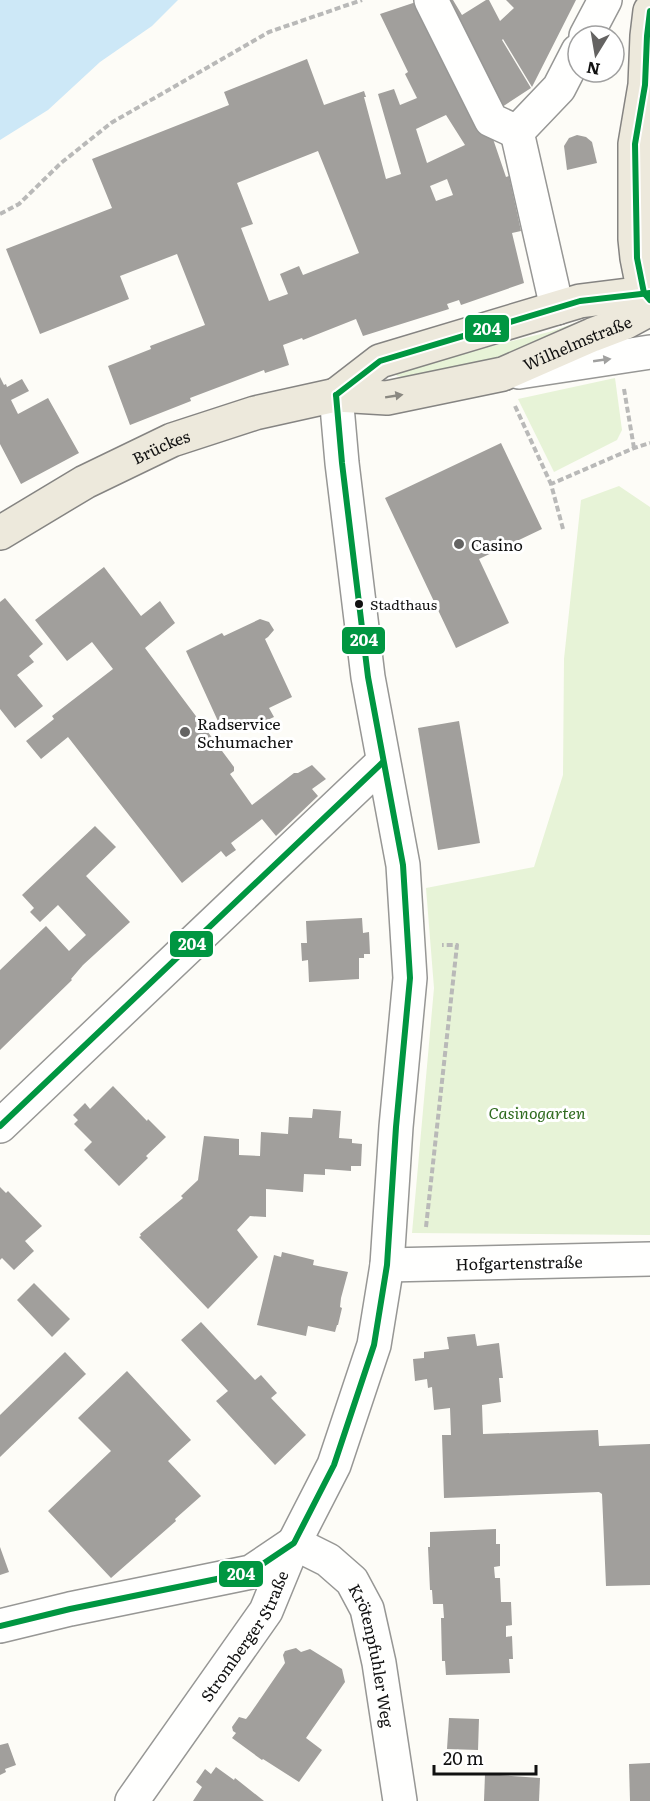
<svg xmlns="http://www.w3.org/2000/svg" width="650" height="1801" font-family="Literata,serif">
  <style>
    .green { fill: #e7f3d7 }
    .water { fill: #cde8f7 }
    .building { fill: #a19f9c; fill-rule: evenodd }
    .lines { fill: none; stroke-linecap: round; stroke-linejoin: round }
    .minor-casing { stroke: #979795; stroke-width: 36 }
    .major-casing { stroke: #858482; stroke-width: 36 }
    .path { stroke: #b9b9b8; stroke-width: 4; stroke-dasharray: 6 3; stroke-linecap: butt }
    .minor { stroke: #fffffe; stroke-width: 33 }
    .major { stroke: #ede9dc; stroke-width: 33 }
    .bus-1-casing { stroke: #fff; stroke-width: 10 }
    .bus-1 { stroke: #009641; stroke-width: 6 }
    .oneway { fill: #a0a09f }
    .oneway2 { fill: #8a8881 }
    .poi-dot { fill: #646362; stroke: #fff; stroke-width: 2 }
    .bus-dot { fill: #111; stroke: #fff; stroke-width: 2 }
    .labels { text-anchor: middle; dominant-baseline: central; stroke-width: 6; stroke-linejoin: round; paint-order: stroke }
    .bus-label { font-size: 14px; fill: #111; stroke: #fff; text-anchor: start }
    .street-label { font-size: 16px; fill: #111; stroke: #fff }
    .poi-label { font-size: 16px; fill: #111; stroke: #fff; text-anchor: start }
    .park-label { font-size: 16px; font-style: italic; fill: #2f6b1f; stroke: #fff }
    .line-badge { stroke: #fff; stroke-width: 2 }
    .badge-label { font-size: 16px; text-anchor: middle; font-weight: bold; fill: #fff }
  </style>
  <rect width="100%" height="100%" fill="#fdfcf7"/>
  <g class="green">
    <path d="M598 315 601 325 473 367 407 378 397 376 395 373 401 368 549 332Z"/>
    <path d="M615 378 622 430 617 440 554 472 518 399Z"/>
    <path d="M619 486 650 507V1235L412 1233 434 988 426 888 534 867 563 775 564 659 581 500Z"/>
  </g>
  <path class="water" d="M0 0H178L152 26 100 62 48 110 0 140Z"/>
  <g class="building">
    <path d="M449 0H453L462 15 486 0H489L500 21 514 8 506 0H576L532 87 503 39 502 40 531 88 496 111Z"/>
    <path d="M416 2 491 133 506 177 509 176 521 231 512 233 524 283 461 305 459 300 447 304 449 309 363 336 356 319 303 340 302 338 283 345 289 365 265 373 264 370 190 398 191 401 130 425 108 366 151 349 150 346 205 325 177 254 120 276 129 299 40 334 6 249 112 208 92 159 229 105 224 92 307 59 324 105 364 91 366 97H364L386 179 401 174 378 94 394 89 400 105 417 98 405 74 408 72 380 14ZM446 115 465 145 427 163 416 129ZM318 151 359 253 303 275 299 266 280 274 288 294 269 301 241 228 253 224 237 183ZM447 179 453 195 436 201 430 186Z"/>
    <path d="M577 135 586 137 592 142 597 163 567 170 564 146 569 138Z"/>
    <path d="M0 377 4 385 6 384 7 387 22 379 29 391 11 400 18 414 48 398 79 453 21 484 0 444Z"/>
    <path d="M501 443 542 529 479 559 509 623 456 648 385 498Z"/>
    <path d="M104 567 141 616 160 601 175 623 145 648 234 767V771L230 774 252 805 294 773H298L312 765 326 779 312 789 318 796 276 836 262 819 231 843 236 850 226 857 221 851 182 883 68 737 41 759 26 741 54 719 52 716 113 669 92 642 67 661 35 620Z"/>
    <path d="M5 598 43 644 29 656 34 662 17 675 43 706 15 728 0 709V602Z"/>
    <path d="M260 619 269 622 274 630 268 637 265 639 292 697 269 708 274 717 250 728 245 719 222 730 186 651 222 633 224 636Z"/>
    <path d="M459 721 480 843 438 850 418 728Z"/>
    <path d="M95 826 116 847 86 876 130 922 83 965 71 979 72 980 0 1050V970L46 926 69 951 86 935 58 905 40 922 30 912 34 908 22 895Z"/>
    <path d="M362 918 363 933 369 932 370 954H364V958H359V979L309 982 308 960 302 961 301 943H307L306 921Z"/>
    <path d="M113 1086 147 1121 148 1119 166 1137 146 1156 148 1158 119 1186 84 1150 92 1142 74 1124 78 1120 73 1115 85 1103 90 1109Z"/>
    <path d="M313 1109 341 1111 339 1138 352 1139V1143L362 1144 361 1166H351V1171L325 1169V1175L304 1174 303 1192 266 1189V1217L250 1216 237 1230 258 1257 208 1309 139 1237 141 1236 140 1234 183 1198 181 1196 198 1180 204 1136 239 1139V1155L260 1156 261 1132 288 1134 289 1117 312 1118Z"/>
    <path d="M0 1187 6 1193 8 1191 42 1226 25 1241 34 1251 14 1270 2 1258 0 1260Z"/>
    <path d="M282 1252 314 1260 313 1265 348 1272 341 1298 340 1307 342 1308 338 1325H337L335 1332 308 1326 306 1336 257 1325 274 1255 281 1257Z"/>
    <path d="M34 1283 70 1319 52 1337 17 1300Z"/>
    <path d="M201 1322 255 1380 261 1375 277 1393 271 1398 306 1435 275 1465 216 1401 228 1391 181 1340Z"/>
    <path d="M475 1334 477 1346 499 1343 503 1378H499L501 1402 482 1405 483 1434 598 1430 599 1446 650 1444V1585L606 1586 602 1494 599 1492 444 1498 442 1435H451L450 1408 434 1410 432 1387 428 1388 427 1379 415 1381 413 1359 424 1358V1352L449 1349 447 1337Z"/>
    <path d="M65 1352 86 1374 0 1457V1415Z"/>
    <path d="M127 1371 191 1440 168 1461 201 1496 175 1519 176 1521 111 1578 48 1511 111 1451 78 1418Z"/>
    <path d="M496 1529V1544H500V1566L494 1567 495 1578H500L501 1602H511L512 1625 506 1626V1637L512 1636 513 1659H509L510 1673 446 1675 445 1661H442L441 1618H444L443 1604H433L432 1590H430L428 1547H430V1532Z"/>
    <path d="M0 1547 9 1572 0 1575Z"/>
    <path d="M296 1648 301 1652 310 1649 331 1662 342 1669 345 1682 306 1738 322 1750 299 1782 263 1759 262 1760 232 1738 236 1733 233 1731 232 1727 239 1717 246 1719 250 1714 285 1663 283 1655 285 1651Z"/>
    <path d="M449 1718 479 1719 478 1750 447 1749Z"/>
    <path d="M8 1743 16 1765 5 1769 6 1772 0 1775V1745Z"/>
    <path d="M650 1763V1801H630L629 1764Z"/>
    <path d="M216 1767 234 1780 235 1778 264 1801H193L202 1787 196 1782 205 1769 211 1774Z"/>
    <path d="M485 1774 540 1778 539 1801H484Z"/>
  </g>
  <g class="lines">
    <g class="minor-casing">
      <g id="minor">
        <path d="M431 0 491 120 517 132"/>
        <path d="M586 36 605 0"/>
        <path d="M557 308 517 132 559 88 578 51"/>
        <path d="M519 372 650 352"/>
        <path d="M0 1126 383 762"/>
        <path id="s1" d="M387 1265 650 1259"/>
        <path id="s2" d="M294 1543 328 1560 352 1581 367 1609 379 1663 400 1801"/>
        <path d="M0 1626 70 1609 251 1572 294 1543"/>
        <path id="s3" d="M132 1801 266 1611 294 1543 334 1465 374 1345 387 1265 396 1127 410 978 403 865 368 677 342 463 336 395"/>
      </g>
    </g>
    <g class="major-casing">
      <g id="major">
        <path d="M336 395 380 361 580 301 644 293 637 258 635 239V144L645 85 647 36 650 11"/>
        <path id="s4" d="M0 533 85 482 172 440 255 413 336 395 387 398 503 374 592 335 626 322 650 309"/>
      </g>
    </g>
    <g class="path">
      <path d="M0 214 19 204 61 163 111 123 269 32 362 0"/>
      <path d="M624 389 634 448"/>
      <path d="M515 406 551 484"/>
      <path d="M563 529 551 484 634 448 650 443"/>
      <path d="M426 1227 457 945H442"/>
    </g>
    <use href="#minor" class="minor"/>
    <use href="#major" class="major"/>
    <g class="bus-1-casing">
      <g id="bus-1">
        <path d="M650 11 647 36 645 85 635 144 637 258 644 293 650 300"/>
        <path d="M336 395 380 361 580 301 650 293"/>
        <path d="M0 1126 383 762"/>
        <path d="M0 1626 70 1609 251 1572 294 1543 334 1465 374 1345 387 1265 396 1127 410 978 403 865 368 677 342 463 336 395"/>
      </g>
    </g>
    <use href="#bus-1" class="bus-1"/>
  </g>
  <defs><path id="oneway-solid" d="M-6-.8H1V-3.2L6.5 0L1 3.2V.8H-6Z" transform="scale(1.5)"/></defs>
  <use class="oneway" href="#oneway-solid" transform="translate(602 360) rotate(-8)"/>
  <use class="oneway2" href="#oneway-solid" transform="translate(394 396) rotate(-9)"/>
  <g class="poi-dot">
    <circle cx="459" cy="544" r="6"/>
    <circle cx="185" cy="732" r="6"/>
  </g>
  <circle class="bus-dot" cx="359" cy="604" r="5"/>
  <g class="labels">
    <g class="bus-label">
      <text x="370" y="604">Stadthaus</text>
    </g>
    <g class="street-label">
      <text stroke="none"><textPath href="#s4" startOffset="616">Wilhelmstraße</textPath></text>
      <text stroke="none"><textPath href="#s4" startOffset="183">Brückes</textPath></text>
      <text stroke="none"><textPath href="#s1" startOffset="132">Hofgartenstraße</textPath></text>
      <text stroke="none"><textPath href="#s3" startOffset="200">Stromberger Straße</textPath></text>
      <text stroke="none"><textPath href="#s2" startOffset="148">Krötenpfuhler Weg</textPath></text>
    </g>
    <g class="poi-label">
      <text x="471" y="544">Casino</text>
      <text x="197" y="723">Radservice<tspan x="197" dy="18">Schumacher</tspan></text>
    </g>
    <g class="park-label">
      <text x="537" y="1112">Casinogarten</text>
    </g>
  </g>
  <g class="line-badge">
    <rect x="464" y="314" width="46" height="29" rx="6" fill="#009641"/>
    <rect x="341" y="626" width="45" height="29" rx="6" fill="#009641"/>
    <rect x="169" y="930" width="45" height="28" rx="6" fill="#009641"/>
    <rect x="218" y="1560" width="46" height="28" rx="6" fill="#009641"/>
  </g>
  <g class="badge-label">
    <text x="487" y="335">204</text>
    <text x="364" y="646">204</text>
    <text x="192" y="950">204</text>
    <text x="241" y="1580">204</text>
  </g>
  <g transform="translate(596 54) rotate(191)"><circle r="28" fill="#ffffff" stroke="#a0a0a0" stroke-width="1.5"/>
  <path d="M0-4.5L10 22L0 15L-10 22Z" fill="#646362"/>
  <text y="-9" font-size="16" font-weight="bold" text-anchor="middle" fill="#111111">N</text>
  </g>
  <path d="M434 1765v9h102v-9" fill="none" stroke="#111111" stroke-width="3"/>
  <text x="443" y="1765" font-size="18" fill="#111111" stroke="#ffffff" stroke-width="4.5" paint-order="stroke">20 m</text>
</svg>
